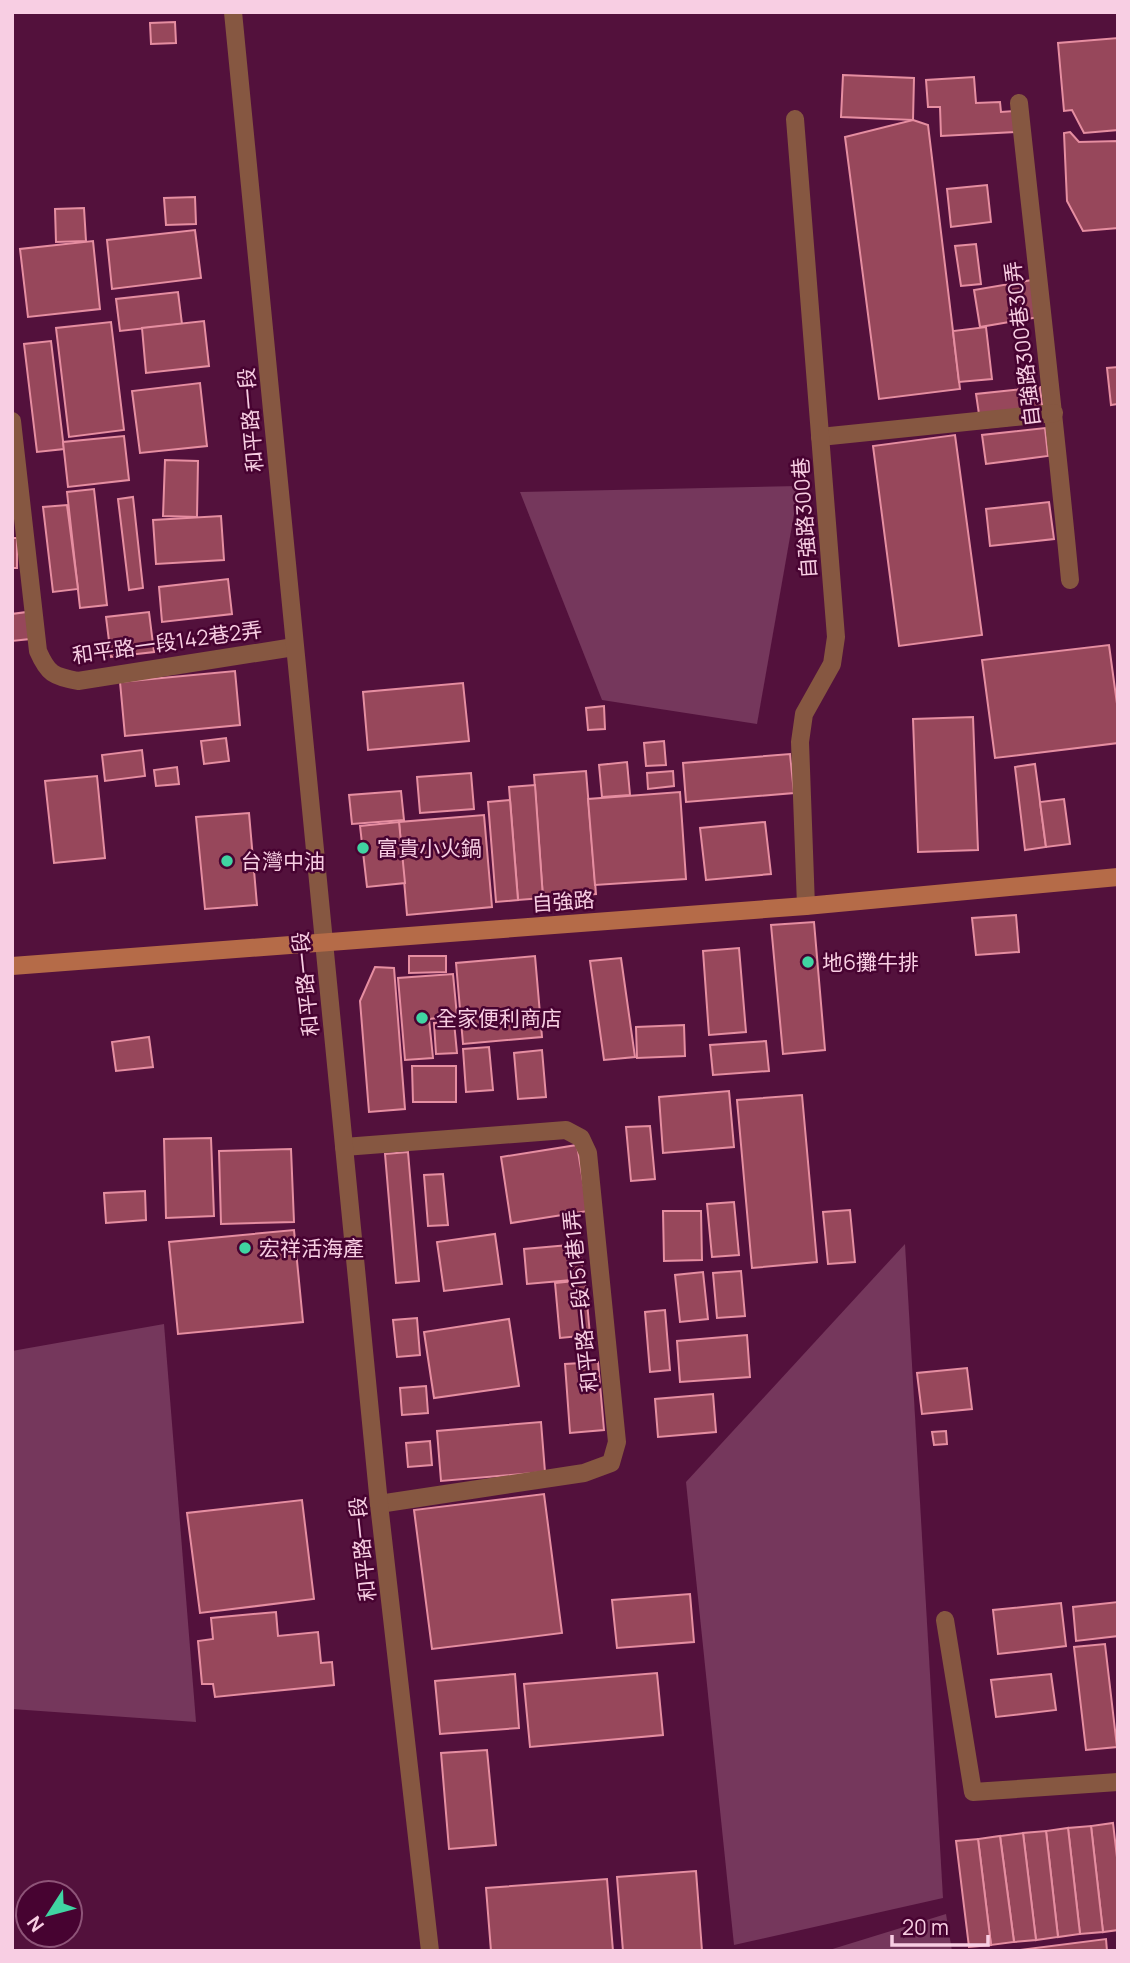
<svg xmlns="http://www.w3.org/2000/svg" width="1130" height="1963" font-family="Manrope,'Noto Sans TC',sans-serif">
  <style>
    .green { fill: #75375c }
    .building { fill: #97475b; stroke: #e68ea1; stroke-width: 2 }
    .lines { fill: none; stroke-linecap: round; stroke-linejoin: round }
    .lane { stroke: #865741; stroke-width: 18 }
    .street { stroke: #865741; stroke-width: 18 }
    .secondary { stroke: #b56b48; stroke-width: 18 }
    .poi-dot { fill: #40d4a2; stroke: #470331; stroke-width: 2.5 }
    .labels { text-anchor: middle; dominant-baseline: central; stroke-width: 5; stroke-linejoin: round; paint-order: stroke }
    .street-label { font-size: 21px; fill: #f8cee3; stroke: #470331 }
    .poi-label { font-size: 21px; fill: #f8cee3; stroke: #470331; text-anchor: start }
  </style>
  <rect width="100%" height="100%" fill="#53113c"/>
  <g class="green">
    <path d="M799 486 757 724 602 700 520 492Z"/>
    <path d="M905 1244 943 1898 734 1945 686 1482Z"/>
    <path d="M164 1324 196 1722 12 1709V1351Z"/>
    <path d="M946 1914 952 1951H826Z"/>
  </g>
  <g class="building">
    <path d="M175 22 176 43 151 44 150 23Z"/>
    <path d="M1118 38V130L1084 133 1072 110 1064 111 1058 43Z"/>
    <path d="M843 75 914 78 913 120 841 117Z"/>
    <path d="M974 77 976 103 1000 102 1001 112 1014 111 1015 132 941 136 940 107H928L926 80Z"/>
    <path d="M913 120 928 125 960 389 879 399 845 137Z"/>
    <path d="M1070 132 1079 142 1118 141V228L1083 231 1067 201 1064 133Z"/>
    <path d="M987 185 991 222 951 227 947 189Z"/>
    <path d="M195 197 196 224 166 225 164 198Z"/>
    <path d="M84 208 86 241 56 242 55 209Z"/>
    <path d="M195 230 201 278 112 289 107 240Z"/>
    <path d="M93 241 100 309 28 317 20 249Z"/>
    <path d="M976 244 981 284 961 286 955 246Z"/>
    <path d="M1032 280 1039 317 980 327 974 290Z"/>
    <path d="M178 292 182 324 120 331 116 299Z"/>
    <path d="M204 321 209 366 146 373 142 328Z"/>
    <path d="M111 322 124 430 69 437 56 328Z"/>
    <path d="M986 327 992 379 959 382 953 331Z"/>
    <path d="M51 341 64 449 37 452 24 344Z"/>
    <path d="M1118 367V404L1111 405 1107 368Z"/>
    <path d="M200 383 207 446 140 453 132 391Z"/>
    <path d="M1040 387 1044 421 981 428 976 394Z"/>
    <path d="M1045 428 1048 456 986 464 982 435Z"/>
    <path d="M955 435 982 635 899 646 873 446Z"/>
    <path d="M124 436 129 480 68 487 63 442Z"/>
    <path d="M165 460 198 461 197 517 163 516Z"/>
    <path d="M94 489 107 605 80 608 67 492Z"/>
    <path d="M133 497 143 588 129 590 118 499Z"/>
    <path d="M1049 502 1054 539 990 546 986 509Z"/>
    <path d="M67 505 78 589 53 592 43 507Z"/>
    <path d="M221 516 224 560 156 564 153 520Z"/>
    <rect x="12" y="538" width="5" height="30"/>
    <path d="M228 579 232 614 162 622 159 587Z"/>
    <path d="M27 612 30 639 12 641V614Z"/>
    <path d="M149 612 154 652 111 657 106 617Z"/>
    <path d="M1109 645 1118 711V743L995 758 982 660Z"/>
    <path d="M235 671 240 725 125 736 120 682Z"/>
    <path d="M463 683 469 741 368 750 363 692Z"/>
    <path d="M604 706 605 729 588 730 586 708Z"/>
    <path d="M973 717 978 850 918 852 913 719Z"/>
    <path d="M226 738 229 761 204 764 201 741Z"/>
    <path d="M664 741 666 765 646 766 644 743Z"/>
    <path d="M142 750 145 776 105 781 102 755Z"/>
    <path d="M790 754 794 793 686 802 683 763Z"/>
    <path d="M627 762 630 795 602 797 599 765Z"/>
    <path d="M1035 764 1046 847 1025 850 1015 767Z"/>
    <path d="M177 767 179 784 156 786 154 770Z"/>
    <path d="M586 771 596 894 543 898 534 775Z"/>
    <path d="M673 771 674 786 648 789 647 773Z"/>
    <path d="M471 773 474 809 420 813 417 777Z"/>
    <path d="M97 776 105 858 54 863 45 781Z"/>
    <path d="M535 785 543 898 518 900 509 787Z"/>
    <path d="M401 791 404 820 352 824 349 795Z"/>
    <path d="M680 792 686 879 595 885 588 799Z"/>
    <path d="M1064 799 1070 844 1046 847 1040 802Z"/>
    <path d="M510 800 518 900 496 902 488 802Z"/>
    <path d="M249 813 257 905 205 909 196 817Z"/>
    <path d="M484 815 492 907 407 915 399 822Z"/>
    <path d="M399 822 405 883 367 887 360 826Z"/>
    <path d="M765 822 771 874 706 880 700 828Z"/>
    <path d="M1016 915 1019 952 976 955 972 918Z"/>
    <path d="M814 922 825 1050 783 1054 771 925Z"/>
    <path d="M739 948 746 1032 709 1035 703 951Z"/>
    <path d="M409 956H446V972L409 973Z"/>
    <path d="M535 956 542 1037 463 1044 456 963Z"/>
    <path d="M621 958 635 1057 604 1060 590 961Z"/>
    <path d="M375 967 394 968 405 1109 369 1112 360 1001Z"/>
    <path d="M453 974 457 1016 429 1019 433 1058 405 1060 398 978Z"/>
    <path d="M454 1022 457 1053 436 1054 434 1023Z"/>
    <path d="M684 1025 685 1056 637 1058 636 1027Z"/>
    <path d="M149 1037 153 1067 116 1071 112 1042Z"/>
    <path d="M766 1041 769 1071 713 1075 710 1045Z"/>
    <path d="M489 1047 493 1090 466 1092 463 1049Z"/>
    <path d="M542 1050 546 1097 518 1099 514 1053Z"/>
    <path d="M412 1066H456V1102H413Z"/>
    <path d="M729 1091 734 1147 663 1153 659 1097Z"/>
    <path d="M802 1095 817 1262 752 1268 737 1100Z"/>
    <path d="M650 1126 655 1179 631 1181 626 1127Z"/>
    <path d="M211 1138 214 1216 166 1218 164 1139Z"/>
    <path d="M577 1145 588 1211 511 1223 501 1157Z"/>
    <path d="M291 1149 294 1222 221 1224 219 1151Z"/>
    <path d="M408 1152 419 1281 396 1283 385 1154Z"/>
    <path d="M443 1174 448 1225 428 1226 424 1175Z"/>
    <path d="M145 1191 146 1220 106 1223 104 1193Z"/>
    <path d="M734 1202 739 1255 712 1257 707 1204Z"/>
    <path d="M850 1210 855 1262 828 1264 823 1212Z"/>
    <path d="M663 1211H701L702 1260 664 1261Z"/>
    <path d="M294 1230 303 1322 178 1334 169 1242Z"/>
    <path d="M495 1234 502 1284 444 1291 437 1242Z"/>
    <path d="M580 1244 583 1279 527 1284 524 1249Z"/>
    <path d="M741 1271 745 1316 717 1318 713 1273Z"/>
    <path d="M703 1272 708 1319 680 1322 675 1275Z"/>
    <path d="M585 1280 590 1335 560 1338 555 1283Z"/>
    <path d="M665 1310 670 1370 650 1372 645 1312Z"/>
    <path d="M417 1318 420 1355 397 1357 393 1320Z"/>
    <path d="M509 1319 519 1386 434 1398 424 1332Z"/>
    <path d="M747 1335 750 1377 680 1382 677 1341Z"/>
    <path d="M598 1362 604 1430 570 1433 565 1364Z"/>
    <path d="M967 1368 972 1409 922 1414 917 1373Z"/>
    <path d="M426 1386 428 1413 402 1415 400 1388Z"/>
    <path d="M713 1394 716 1432 658 1437 655 1399Z"/>
    <path d="M541 1422 545 1472 441 1481 437 1431Z"/>
    <path d="M946 1431 947 1444 934 1445 932 1432Z"/>
    <path d="M430 1441 432 1465 408 1467 406 1443Z"/>
    <path d="M544 1494 562 1633 432 1649 414 1510Z"/>
    <path d="M302 1500 314 1599 200 1613 187 1513Z"/>
    <path d="M690 1594 694 1642 617 1648 612 1600Z"/>
    <path d="M1118 1602V1636L1076 1641 1073 1607Z"/>
    <path d="M1061 1603 1066 1646 998 1654 993 1610Z"/>
    <path d="M276 1612 278 1636 318 1632 321 1663 332 1662 334 1685 215 1697 213 1684H202L198 1641 213 1639 211 1618Z"/>
    <path d="M1105 1644 1117 1747 1086 1750 1074 1647Z"/>
    <path d="M657 1673 663 1735 530 1747 524 1684Z"/>
    <path d="M515 1674 519 1728 440 1734 435 1681Z"/>
    <path d="M1051 1674 1056 1710 996 1717 991 1680Z"/>
    <path d="M487 1750 496 1845 449 1849 441 1753Z"/>
    <path d="M1113 1823 1118 1866V1930L1103 1932 1091 1826Z"/>
    <path d="M1091 1826 1103 1932 1080 1934 1068 1828Z"/>
    <path d="M1068 1828 1080 1934 1058 1937 1046 1831Z"/>
    <path d="M1046 1831 1058 1937 1036 1940 1023 1833Z"/>
    <path d="M1023 1833 1036 1940 1014 1942 1000 1836Z"/>
    <path d="M1000 1836 1014 1942 991 1945 978 1839Z"/>
    <path d="M978 1839 991 1945 969 1947 956 1841Z"/>
    <path d="M696 1871 702 1951H623L617 1877Z"/>
    <path d="M607 1879 613 1951H491L486 1888Z"/>
    <path d="M1106 1939 1107 1951H1012Z"/>
  </g>
  <g class="lines">
    <g class="lane">
      <path d="M1019 103C1036 262 1055 421 1070 580"/>
      <path d="M12 421 38 651C48 674 53 676 78 681L294 647"/>
      <path d="M820 437 1054 413"/>
      <path d="M344 1147 566 1130 581 1138 588 1153 617 1442 611 1463 584 1473 379 1504"/>
    </g>
    <g class="street">
      <path d="M233 12 379 1504 430 1951"/>
      <path d="M795 119 836 637 832 664 804 714 800 742 806 906"/>
      <path d="M945 1620 973 1792 1118 1782"/>
    </g>
    <path class="secondary" d="M12 966 806 906 1118 877"/>
  </g>
  <g class="poi-dot">
    <circle cx="363" cy="848" r="7"/>
    <circle cx="227" cy="861" r="7"/>
    <circle cx="808" cy="962" r="7"/>
    <circle cx="422" cy="1018" r="7"/>
    <circle cx="245" cy="1248" r="7"/>
  </g>
  <g class="labels">
    <g class="street-label">
      <text transform="translate(1022 344) rotate(-97)">自強路300巷30弄</text>
      <text transform="translate(250 420) rotate(-95)">和平路一段</text>
      <text transform="translate(804 518) rotate(-94)">自強路300巷</text>
      <text transform="translate(167 642) rotate(-8)">和平路一段142巷2弄</text>
      <text transform="translate(563 901) rotate(-4)">自強路</text>
      <text transform="translate(305 984) rotate(-96)">和平路一段</text>
      <text transform="translate(580 1301) rotate(-96)">和平路一段151巷1弄</text>
      <text transform="translate(362 1549) rotate(-96)">和平路一段</text>
    </g>
    <g class="poi-label">
      <text x="377" y="848">富貴小火鍋</text>
      <text x="241" y="861">台灣中油</text>
      <text x="822" y="962">地6攤牛排</text>
      <text x="436" y="1018">全家便利商店</text>
      <text x="259" y="1248">宏祥活海產</text>
    </g>
  </g>
  <rect width="1130" height="1963" fill="none" stroke="#f8cee3" stroke-width="28"/>
  <g transform="translate(49 1914) rotate(234)"><circle r="33" fill="#470331" stroke="#8e5478" stroke-width="2"/>
  <path d="M0-5L12 26L0 18L-12 26Z" fill="#40d4a2"/>
  <text y="-10" font-size="19" font-weight="bold" text-anchor="middle" fill="#f8cee3">N</text>
  </g>
  <path d="M892 1935v10h96v-10" fill="none" stroke="#f8cee3" stroke-width="3.5"/>
  <text x="902" y="1935" font-size="21" fill="#f8cee3" stroke="#470331" stroke-width="5" paint-order="stroke">20 m</text>
</svg>
